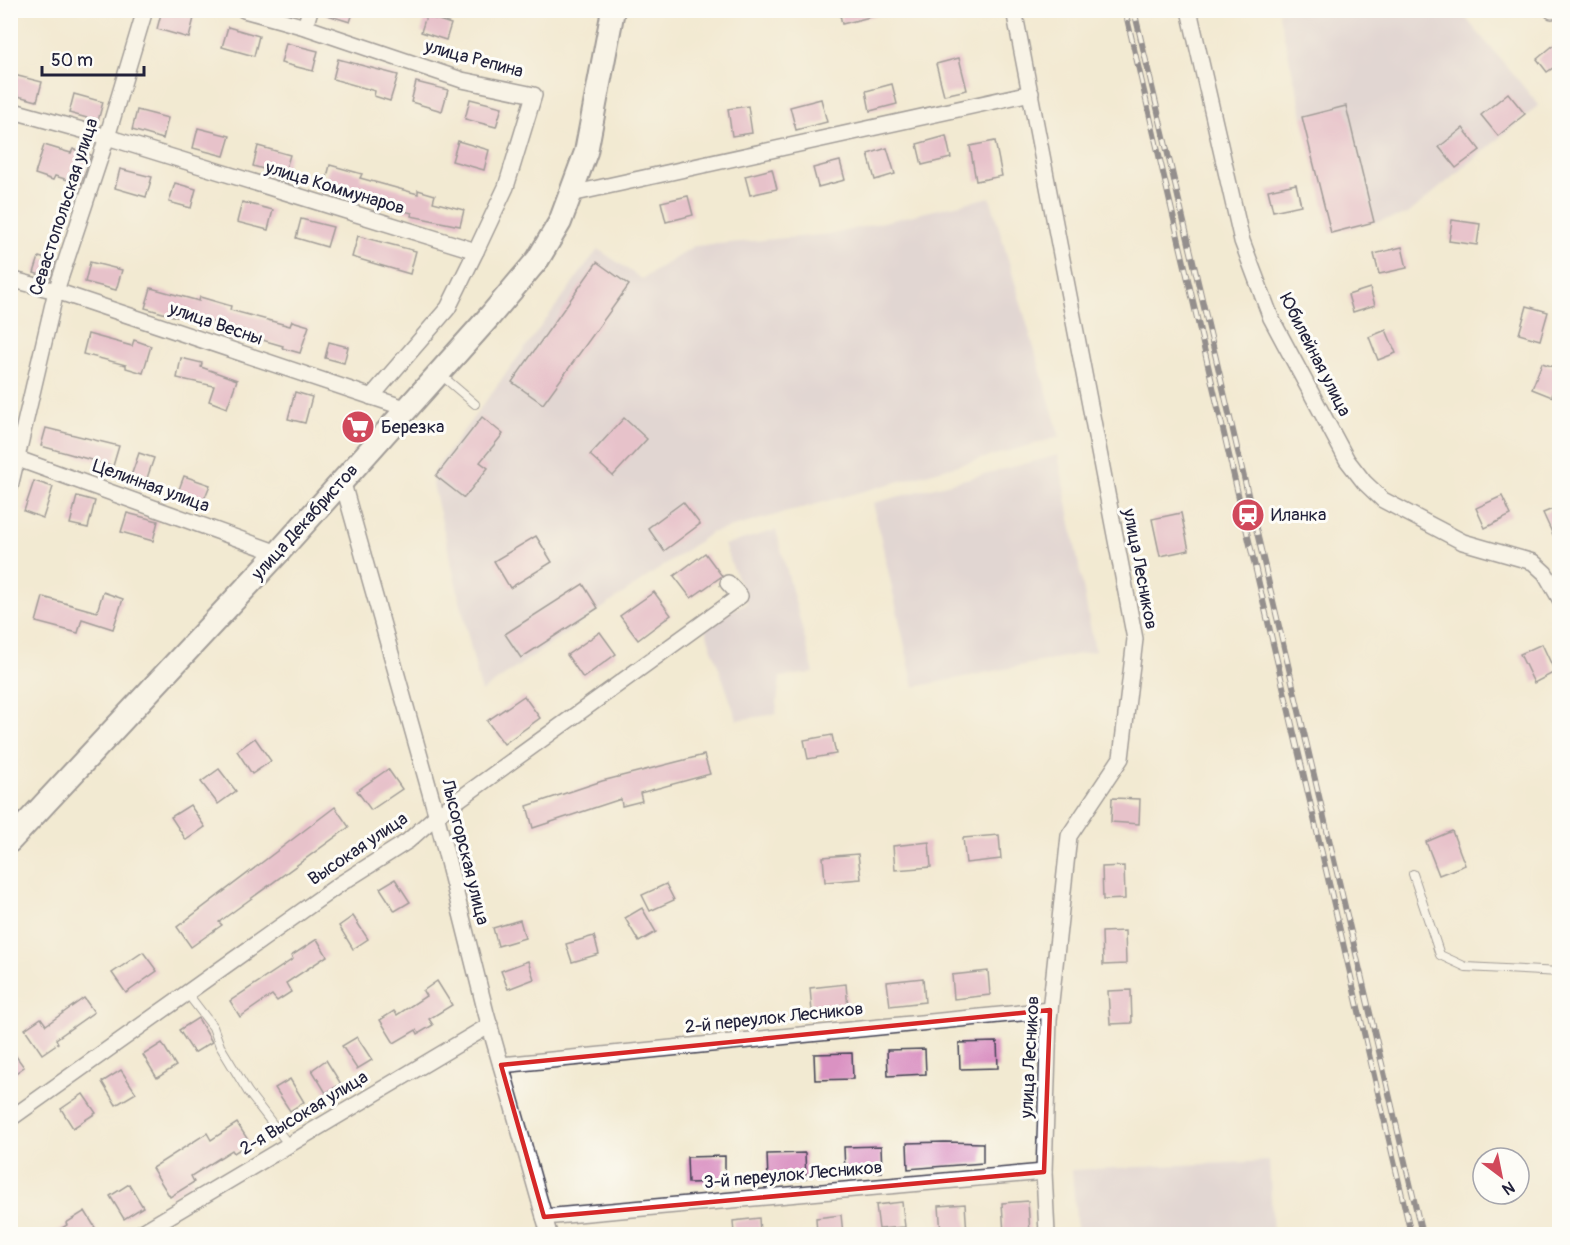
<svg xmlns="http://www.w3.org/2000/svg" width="1570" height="1245" font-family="Pangolin,sans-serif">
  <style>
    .industrial { fill: #cdbed2 }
    .building { fill: #da92c2 }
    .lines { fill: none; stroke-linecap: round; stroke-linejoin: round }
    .service-casing { stroke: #414052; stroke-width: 10 }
    .minor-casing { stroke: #414052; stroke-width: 18 }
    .primary-casing { stroke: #414052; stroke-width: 26 }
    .service { stroke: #fff; stroke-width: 8 }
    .minor { stroke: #fff; stroke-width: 15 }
    .primary { stroke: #fff; stroke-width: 22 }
    .rail-casing { stroke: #22223b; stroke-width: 6 }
    .rail { stroke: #fdfcf7; stroke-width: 4; stroke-dasharray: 11; stroke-linecap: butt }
    .marked { fill: none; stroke: #d62828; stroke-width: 4.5; stroke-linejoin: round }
    .labels { text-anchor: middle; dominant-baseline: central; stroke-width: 6; stroke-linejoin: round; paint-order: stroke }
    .street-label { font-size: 18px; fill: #22223b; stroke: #fdfcf7 }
    .poi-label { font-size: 18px; fill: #22223b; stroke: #fdfcf7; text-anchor: start }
  </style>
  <rect width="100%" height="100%" fill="#fdfcf7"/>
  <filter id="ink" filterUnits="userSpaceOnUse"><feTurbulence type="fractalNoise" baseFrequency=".0167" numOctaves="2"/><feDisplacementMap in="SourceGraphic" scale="12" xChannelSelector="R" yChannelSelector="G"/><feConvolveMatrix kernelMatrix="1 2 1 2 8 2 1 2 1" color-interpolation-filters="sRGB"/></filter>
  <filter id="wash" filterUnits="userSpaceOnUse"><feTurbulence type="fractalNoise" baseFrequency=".008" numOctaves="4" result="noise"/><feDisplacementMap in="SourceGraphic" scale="24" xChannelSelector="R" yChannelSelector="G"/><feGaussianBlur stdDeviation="1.35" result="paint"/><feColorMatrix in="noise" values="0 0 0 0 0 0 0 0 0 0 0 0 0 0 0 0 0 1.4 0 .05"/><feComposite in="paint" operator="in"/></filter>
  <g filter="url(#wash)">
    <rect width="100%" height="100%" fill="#f2ead2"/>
    <g class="industrial">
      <path d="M1278 11H1460L1539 105 1408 214 1331 233Z"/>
      <path d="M990 197 1060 437 711 533 481 692 431 475 598 249 642 279 694 246 832 234Z"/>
      <path d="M1058 455 1095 651 914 687 873 503Z"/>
      <path d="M776 530 814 673 780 677 776 714 737 720 703 623 747 603 724 545Z"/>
      <path d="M1269 1161 1273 1234H1077L1072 1170Z"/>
    </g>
    <g id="blocks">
      <g class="building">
        <path d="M162 10 194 18 189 38 157 29Z"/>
        <path d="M321 10H354L350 22 321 13Z"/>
        <path d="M839 10H881L882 14 842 24Z"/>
        <path d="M426 16 451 24 446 40 421 32Z"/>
        <path d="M228 27 259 36 254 56 222 47Z"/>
        <path d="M286 43 318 51 313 71 281 63Z"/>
        <path d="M1555 44 1560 50V63L1547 72 1537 59Z"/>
        <path d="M959 58 967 90 944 95 936 64Z"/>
        <path d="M338 59 398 75 390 101 374 96 375 91 333 79Z"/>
        <path d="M10 74 42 82 37 101 10 94Z"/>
        <path d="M416 82 448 90 442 111 411 102Z"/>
        <path d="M892 84 897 104 870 111 866 91Z"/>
        <path d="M1508 93 1525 114 1498 136 1481 115Z"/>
        <path d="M74 94 103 102 98 121 69 113Z"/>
        <path d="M470 99 502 107 496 127 465 119Z"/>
        <path d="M821 99 827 122 796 130 790 107Z"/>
        <path d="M748 106 752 133 732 136 728 109Z"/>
        <path d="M1346 106 1374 222 1331 233 1302 117Z"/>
        <path d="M137 110 168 118 163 139 132 130Z"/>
        <path d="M198 128 230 136 224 156 193 148Z"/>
        <path d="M1463 128 1480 150 1456 168 1439 147Z"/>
        <path d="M946 136 951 158 922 165 917 144Z"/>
        <path d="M458 141 489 150 484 170 452 161Z"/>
        <path d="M995 141 1002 176 976 181 970 146Z"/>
        <path d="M44 145 71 153 73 149 91 155 81 184 55 176 53 180 35 174Z"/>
        <path d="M258 146 290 155 284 175 253 166Z"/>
        <path d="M887 148 895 174 875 180 868 154Z"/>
        <path d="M840 161 845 180 818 187 813 168Z"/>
        <path d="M330 165 362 174 360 178 418 194V190L435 195 433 202 464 210 460 226 411 216 412 213 369 202 371 198 325 185Z"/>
        <path d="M120 169 152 177 146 197 115 188Z"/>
        <path d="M772 169 777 189 750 195 745 176Z"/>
        <path d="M175 183 196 189 191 208 169 202Z"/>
        <path d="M1296 184 1301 205 1273 211 1268 190Z"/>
        <path d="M688 196 693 215 666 222 661 202Z"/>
        <path d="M242 202 273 210 268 230 237 222Z"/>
        <path d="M301 219 333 227 327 247 296 238Z"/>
        <path d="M1452 220 1480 224 1477 245 1449 241Z"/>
        <path d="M358 236 416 251 410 274 352 257Z"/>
        <path d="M1402 247 1407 268 1379 274 1374 254Z"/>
        <path d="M39 257 55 262 50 278 34 273Z"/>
        <path d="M90 262 122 270 116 290 85 282Z"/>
        <path d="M597 262 629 285 543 404 512 382Z"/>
        <path d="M151 288 199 301 200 297 231 306 230 310 290 326 292 321 309 326 300 353 282 348 283 346 242 334 243 330 178 313 177 317 145 308Z"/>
        <path d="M1370 288 1375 305 1353 312 1348 295Z"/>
        <path d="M1527 306 1548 312 1540 340 1519 334Z"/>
        <path d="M1386 330 1396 353 1378 360 1369 337Z"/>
        <path d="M88 334 132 346 134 340 151 346 143 373 126 368V365L83 354Z"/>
        <path d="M329 342 348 347 344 363 325 358Z"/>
        <path d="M181 358 202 363 201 367 237 380 227 408 209 401 214 386 177 378Z"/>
        <path d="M1542 363 1560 369 1552 397 1532 389Z"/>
        <path d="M295 392 312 397 305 423 288 419Z"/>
        <path d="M482 417 503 434 480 462 488 468 464 498 436 476Z"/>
        <path d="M624 418 647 439 613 476 590 455Z"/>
        <path d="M46 428 119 446 113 466 41 446Z"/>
        <path d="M139 453 154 458 146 481 131 476Z"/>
        <path d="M184 476 210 485 203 502 178 492Z"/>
        <path d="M34 481 53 487 43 518 24 511Z"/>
        <path d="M77 496 95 501 88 528 70 524Z"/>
        <path d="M1502 496 1511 515 1485 528 1476 508Z"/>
        <path d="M683 502 700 524 664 551 648 528Z"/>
        <path d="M1560 506V550L1543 513Z"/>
        <path d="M127 513 158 521 153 541 121 532Z"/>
        <path d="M1181 513 1189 550 1160 556 1152 519Z"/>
        <path d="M536 536 552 562 510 588 494 561Z"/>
        <path d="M705 553 722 576 691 598 674 576Z"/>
        <path d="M583 584 598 608 521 658 505 634Z"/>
        <path d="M103 592 123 599 113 629 82 619 78 633 36 622 43 597 97 612Z"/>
        <path d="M654 592 671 615 638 640 620 616Z"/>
        <path d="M600 632 616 654 583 678 567 655Z"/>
        <path d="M1542 644 1555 672 1534 683 1520 654Z"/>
        <path d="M524 696 540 718 504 744 487 721Z"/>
        <path d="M832 735 836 754 808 759 804 740Z"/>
        <path d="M255 738 271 761 252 774 237 751Z"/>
        <path d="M704 755 710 774 640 793 642 801 622 806 621 799 533 828 527 806 602 781Z"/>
        <path d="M219 769 236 791 218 804 201 782Z"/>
        <path d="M388 769 402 789 371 810 357 791Z"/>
        <path d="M1112 798 1140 799 1139 824 1111 822Z"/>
        <path d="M190 805 205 827 186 840 171 817Z"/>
        <path d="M335 807 349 827 219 922 222 925 191 947 177 927Z"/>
        <path d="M1452 831 1465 865 1439 875 1426 842Z"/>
        <path d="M999 835 1001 859 966 863 963 838Z"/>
        <path d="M929 842 931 867 895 870 893 846Z"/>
        <path d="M858 854 861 879 825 882 823 857Z"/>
        <path d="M1124 866 1125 899 1103 900 1102 867Z"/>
        <path d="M395 879 410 902 395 911 380 888Z"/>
        <path d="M666 884 674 900 650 911 642 895Z"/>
        <path d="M642 908 656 932 639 942 625 918Z"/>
        <path d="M353 916 368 939 353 949 339 926Z"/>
        <path d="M520 920 525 938 498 946 493 928Z"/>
        <path d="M1125 931 1126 964 1103 965 1102 932Z"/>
        <path d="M594 936 599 954 572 962 566 944Z"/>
        <path d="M317 939 327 956 286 983 291 992 277 1001 272 995 240 1017 230 1001 293 959 291 956Z"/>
        <path d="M143 952 157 971 126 993 112 973Z"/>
        <path d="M528 961 534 979 508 989 501 971Z"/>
        <path d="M988 971 990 995 954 999 952 975Z"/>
        <path d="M923 978 925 1002 890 1006 887 982Z"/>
        <path d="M437 981 452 1005 429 1019 433 1025 418 1034 416 1030 394 1043 380 1020 394 1011 397 1015 426 996 423 991Z"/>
        <path d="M846 984 848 1009 812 1012 810 988Z"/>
        <path d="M1131 990 1132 1023 1110 1024 1108 991Z"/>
        <path d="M84 998 94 1012 56 1039 58 1043 42 1054 25 1029 41 1018 46 1025Z"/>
        <path d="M198 1018 212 1042 194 1053 179 1030Z"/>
        <path d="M357 1037 372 1060 357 1069 342 1046Z"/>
        <path d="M997 1042 998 1068 960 1069 959 1043Z"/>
        <path d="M162 1043 176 1066 157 1078 143 1055Z"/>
        <path d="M10 1048 24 1067 10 1077Z"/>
        <path d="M925 1049 926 1074 888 1076 887 1050Z"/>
        <path d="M852 1053 853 1079 815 1080 814 1054Z"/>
        <path d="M326 1060 341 1084 326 1093 312 1070Z"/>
        <path d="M121 1070 136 1093 116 1105 102 1082Z"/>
        <path d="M290 1079 304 1102 290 1111 275 1088Z"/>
        <path d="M83 1094 96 1113 73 1128 61 1109Z"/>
        <path d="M237 1123 250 1143 234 1153 232 1150 191 1176 194 1182 170 1197 152 1168 207 1133 211 1140Z"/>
        <path d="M945 1142 983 1143V1163L908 1169 907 1143Z"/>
        <path d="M881 1146 882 1172 845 1173 844 1147Z"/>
        <path d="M805 1153 806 1179 768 1180 767 1154Z"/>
        <path d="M725 1156V1182L688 1183 687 1157Z"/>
        <path d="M129 1184 143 1207 124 1219 110 1196Z"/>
        <path d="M1028 1201 1030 1234H1004L1002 1203Z"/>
        <path d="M902 1202 905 1227 879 1229 876 1205Z"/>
        <path d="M965 1204 967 1234H941L939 1206Z"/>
        <path d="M85 1211 99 1234H52L67 1225 66 1223Z"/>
        <path d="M841 1215 843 1234H817L816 1218Z"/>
        <path d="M759 1218 760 1233 734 1234 733 1221Z"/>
      </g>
    </g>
  </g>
  <g filter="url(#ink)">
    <use href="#blocks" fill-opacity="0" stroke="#414052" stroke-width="1.5"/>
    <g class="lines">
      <g class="service-casing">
        <g id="service">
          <path d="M440 374 475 404"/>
          <path d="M1413 874 1440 955 1466 967 1560 972"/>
          <path d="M187 993 213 1027 220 1046 248 1092 289 1145"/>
        </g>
      </g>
      <g class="minor-casing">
        <g id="minor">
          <path d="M244 10 305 27 462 80 534 95 506 187 476 251"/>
          <path d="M1014 10 1135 639 1121 758 1069 836 1049 1020 1044 1172 1047 1234"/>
          <path d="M1189 10 1242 241 1271 318 1347 460 1364 482 1383 500 1463 542 1533 562 1545 573 1560 599"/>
          <path d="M1552 11V10"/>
          <path d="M305 27 310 10"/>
          <path d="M10 110 107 137 476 251 448 308 371 397"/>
          <path d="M571 194 1031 93"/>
          <path d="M10 279 56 291 408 409"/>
          <path d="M10 456 278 553"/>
          <path d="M342 480 435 810 486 1013 549 1234"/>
          <path d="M10 487 56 291 107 137 145 10"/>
          <path d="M501 1065 1050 1010"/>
          <path d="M10 1119 340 884 408 841 436 816 740 596 728 583"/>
          <path d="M544 1217 1044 1172"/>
          <path d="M139 1234 490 1025"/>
        </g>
      </g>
      <g class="primary-casing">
        <path id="primary" d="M10 841 278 553 490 316 538 259 560 222 586 152 613 10"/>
      </g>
      <use href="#service" class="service"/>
      <use href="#minor" class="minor"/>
      <use href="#primary" class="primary"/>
      <g class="rail-casing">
        <g id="rail">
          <path d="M1125 10 1411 1234"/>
          <path d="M1134 10 1422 1234"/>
        </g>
      </g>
      <use href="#rail" class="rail"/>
    </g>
  </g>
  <path d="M0 0H1570V1245H0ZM1050 1010 1044 1172 544 1217 501 1065Z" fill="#f2ead2" fill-opacity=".55" fill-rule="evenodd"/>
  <path class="marked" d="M1050 1010 1044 1172 544 1217 501 1065Z"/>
  <defs>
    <g id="supermarket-disc" transform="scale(1.725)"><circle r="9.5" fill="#d1495b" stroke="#fdfcf7"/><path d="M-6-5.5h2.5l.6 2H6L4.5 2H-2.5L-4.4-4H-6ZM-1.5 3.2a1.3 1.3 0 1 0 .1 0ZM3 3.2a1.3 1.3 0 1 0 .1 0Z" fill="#fff"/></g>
    <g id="station-disc" transform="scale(1.725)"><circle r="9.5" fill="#d1495b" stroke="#fdfcf7"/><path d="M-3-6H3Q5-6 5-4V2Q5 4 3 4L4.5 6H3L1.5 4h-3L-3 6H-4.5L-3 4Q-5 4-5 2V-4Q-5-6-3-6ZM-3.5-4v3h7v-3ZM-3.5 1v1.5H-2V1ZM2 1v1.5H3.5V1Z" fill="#fff"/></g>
  </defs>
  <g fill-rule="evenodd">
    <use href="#supermarket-disc" x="358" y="427"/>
    <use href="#station-disc" x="1248" y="515"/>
  </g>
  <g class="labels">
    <g class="street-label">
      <text transform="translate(474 59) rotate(15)">улица Репина</text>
      <text transform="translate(335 188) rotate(17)">улица Коммунаров</text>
      <text transform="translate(64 207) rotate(-72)">Севастопольская улица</text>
      <text transform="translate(216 324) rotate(19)">улица Весны</text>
      <text transform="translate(1315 355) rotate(63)">Юбилейная улица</text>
      <text transform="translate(151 486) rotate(20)">Целинная улица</text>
      <text transform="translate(305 522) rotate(-48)">улица Декабристов</text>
      <text transform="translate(1140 569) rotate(79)">улица Лесников</text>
      <text transform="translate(358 849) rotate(-34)">Высокая улица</text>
      <text transform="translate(465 852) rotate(76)">Лысогорская улица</text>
      <text transform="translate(774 1018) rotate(-6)">2-й переулок Лесников</text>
      <text transform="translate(1030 1057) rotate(-87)">улица Лесников</text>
      <text transform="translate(304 1113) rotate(-31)">2-я Высокая улица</text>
      <text transform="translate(793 1175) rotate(-5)">3-й переулок Лесников</text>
    </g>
    <g class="poi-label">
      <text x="381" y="427">Березка</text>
      <text x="1271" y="515">Иланка</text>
    </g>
  </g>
  <rect width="1570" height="1245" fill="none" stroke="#fdfcf7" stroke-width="36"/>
  <g transform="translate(1501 1176) rotate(148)"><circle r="28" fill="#fdfcf7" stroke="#a5a5ac" stroke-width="1.5"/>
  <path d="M0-4.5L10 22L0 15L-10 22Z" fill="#d1495b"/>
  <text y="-9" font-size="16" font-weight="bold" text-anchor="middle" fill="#22223b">N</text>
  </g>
  <path d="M42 66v9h102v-9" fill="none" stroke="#22223b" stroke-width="3"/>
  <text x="51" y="66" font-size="18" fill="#22223b" stroke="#fdfcf7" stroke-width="4.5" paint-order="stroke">50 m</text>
</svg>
